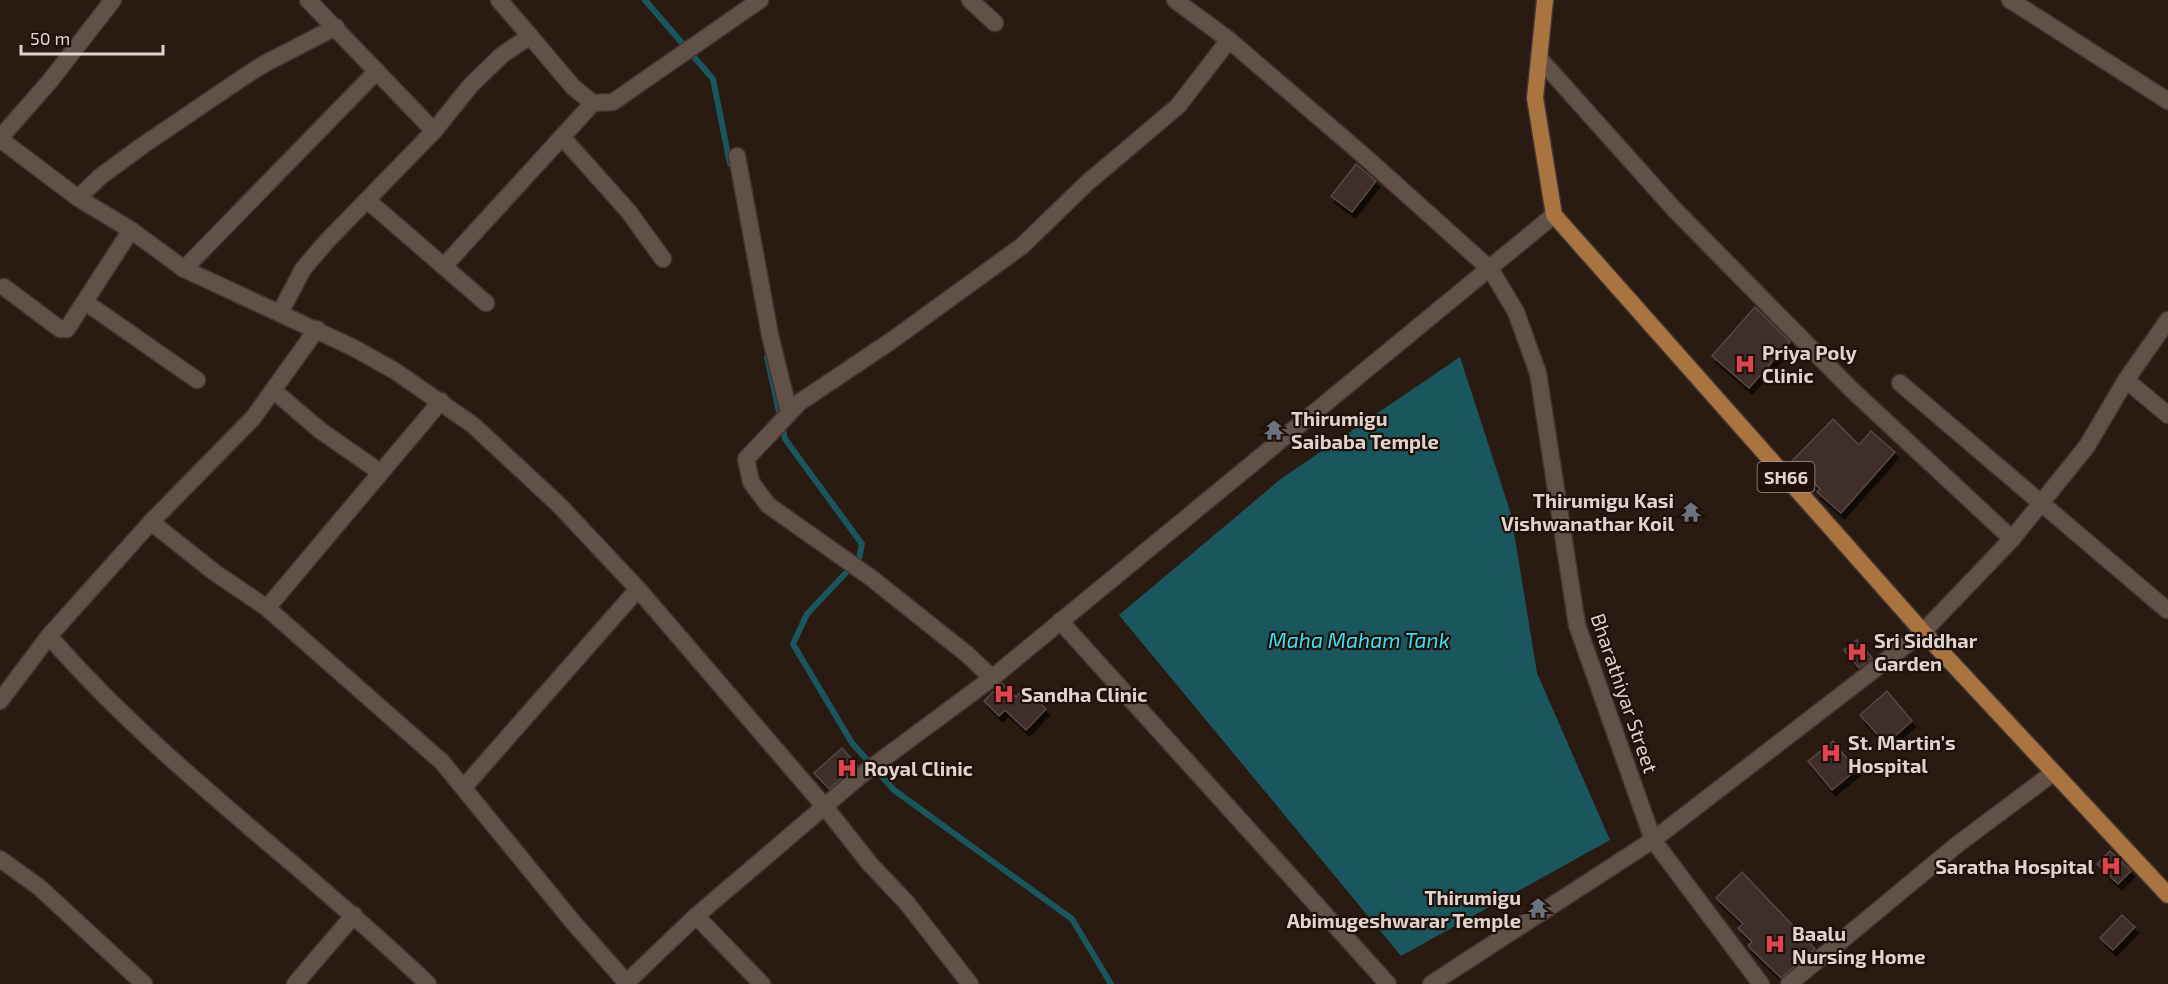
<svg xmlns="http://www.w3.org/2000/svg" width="2168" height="984" font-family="'Exo 2',sans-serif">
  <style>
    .water { fill: #1a565e }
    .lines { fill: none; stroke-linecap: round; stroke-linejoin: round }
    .stream { stroke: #1a565e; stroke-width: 6 }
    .building { fill: #402d2b; stroke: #5a4644; stroke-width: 1.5; filter: url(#shadow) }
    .minor-casing { stroke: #423632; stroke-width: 19 }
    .tertiary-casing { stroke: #423632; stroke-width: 19 }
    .primary-casing { stroke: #423632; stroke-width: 19 }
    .minor { stroke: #625148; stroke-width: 16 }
    .tertiary { stroke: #625148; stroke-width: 16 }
    .primary { stroke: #a9743f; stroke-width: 16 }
    .labels { text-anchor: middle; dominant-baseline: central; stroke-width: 4.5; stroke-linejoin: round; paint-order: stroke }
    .shield { fill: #1f1109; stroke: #a59993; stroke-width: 1.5 }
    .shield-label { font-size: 18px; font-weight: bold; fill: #ded3ce }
    .poi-label { font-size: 20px; font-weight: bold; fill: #ded3ce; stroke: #1f1109; text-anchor: start }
    .street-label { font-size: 20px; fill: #ded3ce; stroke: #1f1109 }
    .water-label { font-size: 21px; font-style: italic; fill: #39e0f4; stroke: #1f1109 }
  </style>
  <defs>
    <filter id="shadow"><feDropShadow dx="3.5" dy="6" stdDeviation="0" flood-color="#0009"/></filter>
  </defs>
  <rect width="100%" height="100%" fill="#291a12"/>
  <path class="water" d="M1460 357 1511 514 1537 673 1610 840 1401 956 1119 615 1282 478Z"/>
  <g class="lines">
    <g class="stream">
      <path d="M645 0 713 79 730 164"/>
      <path d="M767 357 785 439 862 544 859 559 807 614 793 644 852 743 894 790 1072 919 1111 984"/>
    </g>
  </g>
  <g class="building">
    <path d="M1356 164 1376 181 1352 212 1331 196Z"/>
    <path d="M1755 307 1790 342 1749 388 1712 356Z"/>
    <path d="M1833 419 1859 445 1871 431 1895 452 1841 513 1817 492 1820 489 1792 461Z"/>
    <path d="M1857 640 1872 658 1859 668 1844 650Z"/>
    <path d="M1002 683 1016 697 1024 688 1046 709 1026 730 1005 710 999 716 984 701Z"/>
    <path d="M1887 691 1912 721 1886 744 1860 715Z"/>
    <path d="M1833 741 1856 770 1832 790 1808 761Z"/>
    <path d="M842 748 857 765 829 789 814 773Z"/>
    <path d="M2110 851 2131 871 2118 884 2097 864Z"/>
    <path d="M1742 872 1815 949 1781 978 1748 946 1752 942 1738 928 1743 924 1716 898Z"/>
    <path d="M2122 915 2135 927 2113 950 2100 938Z"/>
  </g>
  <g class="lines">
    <g class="minor-casing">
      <g id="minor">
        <path d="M308 0 434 131"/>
        <path d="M499 0 530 36"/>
        <path d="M970 0 995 23"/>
        <path d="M1175 0 1229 40 1363 155 1491 270 1516 312 1538 373 1577 625 1653 840 1761 984"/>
        <path d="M2010 0 2168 101"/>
        <path d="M1539 58 1674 209 1851 389 2012 539"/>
        <path d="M0 138 50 81 113 0"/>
        <path d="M563 138 629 212 663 259"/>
        <path d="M0 139 78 198 131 230 184 269 352 347 395 371 473 425 559 505 638 589 825 807 870 864 906 902 970 984"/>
        <path d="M737 156 770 335 789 412"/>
        <path d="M78 198 101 176 142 146 242 78 264 64 336 27"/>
        <path d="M367 200 486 303"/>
        <path d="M444 266 593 103"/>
        <path d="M184 269 377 71"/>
        <path d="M4 287 60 329H67L131 230"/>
        <path d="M85 302 197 380"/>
        <path d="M280 313 303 269 328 240 434 131 471 85 502 55 530 36 573 87 593 103 613 102 760 0"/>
        <path d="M2126 380 2168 415"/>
        <path d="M1900 383 2167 610"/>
        <path d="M274 391 321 431 380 472"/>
        <path d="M151 522 214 572 267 608 442 762 573 922 626 982"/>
        <path d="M267 608 441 401"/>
        <path d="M1060 621 1388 984"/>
        <path d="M49 636C162 766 304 865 428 984"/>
        <path d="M992 678 968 655 870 577 768 505 751 482 746 459 800 402 891 341 1022 246 1087 183 1178 106 1229 40"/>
        <path d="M0 701 49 636 151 522 253 418 317 329"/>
        <path d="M464 787 638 589"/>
        <path d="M0 859 39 887 144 984"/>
        <path d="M696 916 762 984"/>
        <path d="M295 984 354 915"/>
        <path d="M1431 984 1653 840 1923 632 2012 539 2087 446 2126 380 2168 320"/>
        <path d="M1789 984 1958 844 2053 773"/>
      </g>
    </g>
    <g class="tertiary-casing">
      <path id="tertiary" d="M625 984 696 916 860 776 992 678 1554 215"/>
    </g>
    <g class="primary-casing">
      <path id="primary" d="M1545 0 1535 98 1554 215 1923 632 2168 895"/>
    </g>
    <use href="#minor" class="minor"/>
    <use href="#tertiary" class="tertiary"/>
    <use href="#primary" class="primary"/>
  </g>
  <defs>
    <g id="hospital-bare" transform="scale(1.62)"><path d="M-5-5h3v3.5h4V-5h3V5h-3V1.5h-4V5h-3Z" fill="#e0444e" stroke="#1f1109" stroke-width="2.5" paint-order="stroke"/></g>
    <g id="temple-bare" transform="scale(1.62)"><path d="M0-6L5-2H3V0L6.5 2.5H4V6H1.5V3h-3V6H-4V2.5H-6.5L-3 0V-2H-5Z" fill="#6b7280" stroke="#1f1109" stroke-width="2.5" paint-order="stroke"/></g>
  </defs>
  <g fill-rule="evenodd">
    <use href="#hospital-bare" x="1745" y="364"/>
    <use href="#temple-bare" x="1274" y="430"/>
    <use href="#temple-bare" x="1691" y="512"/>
    <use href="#hospital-bare" x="1857" y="652"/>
    <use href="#hospital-bare" x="1004" y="694"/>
    <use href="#hospital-bare" x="1831" y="753"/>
    <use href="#hospital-bare" x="847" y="768"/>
    <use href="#hospital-bare" x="2111" y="866"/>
    <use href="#temple-bare" x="1538" y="908"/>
    <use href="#hospital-bare" x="1775" y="944"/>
  </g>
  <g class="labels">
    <rect class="shield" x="1757.5" y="462" width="57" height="30" rx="4.5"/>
    <g class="shield-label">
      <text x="1786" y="477">SH66</text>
    </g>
    <g class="poi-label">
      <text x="1762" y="352">Priya Poly<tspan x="1762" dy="23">Clinic</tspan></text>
      <text x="1291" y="418">Thirumigu<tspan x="1291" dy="23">Saibaba Temple</tspan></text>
      <text x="1674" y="500" text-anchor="end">Thirumigu Kasi<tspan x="1674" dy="23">Vishwanathar Koil</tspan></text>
      <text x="1874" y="640">Sri Siddhar<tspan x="1874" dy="23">Garden</tspan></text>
      <text x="1021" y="694">Sandha Clinic</text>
      <text x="1848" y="742">St. Martin's<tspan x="1848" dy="23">Hospital</tspan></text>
      <text x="864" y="768">Royal Clinic</text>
      <text x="2094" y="866" text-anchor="end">Saratha Hospital</text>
      <text x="1521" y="897" text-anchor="end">Thirumigu<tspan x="1521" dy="23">Abimugeshwarar Temple</tspan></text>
      <text x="1792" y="933">Baalu<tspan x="1792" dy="23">Nursing Home</tspan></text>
    </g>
    <g class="street-label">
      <text transform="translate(1625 693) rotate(71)">Bharathiyar Street</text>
    </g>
    <g class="water-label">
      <text x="1359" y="639">Maha Maham Tank</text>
    </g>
  </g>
  <path d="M21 45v9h142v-9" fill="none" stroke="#ded3ce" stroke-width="3"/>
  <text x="30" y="45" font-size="18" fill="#ded3ce" stroke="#1f1109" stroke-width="4.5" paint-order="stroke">50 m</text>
</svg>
